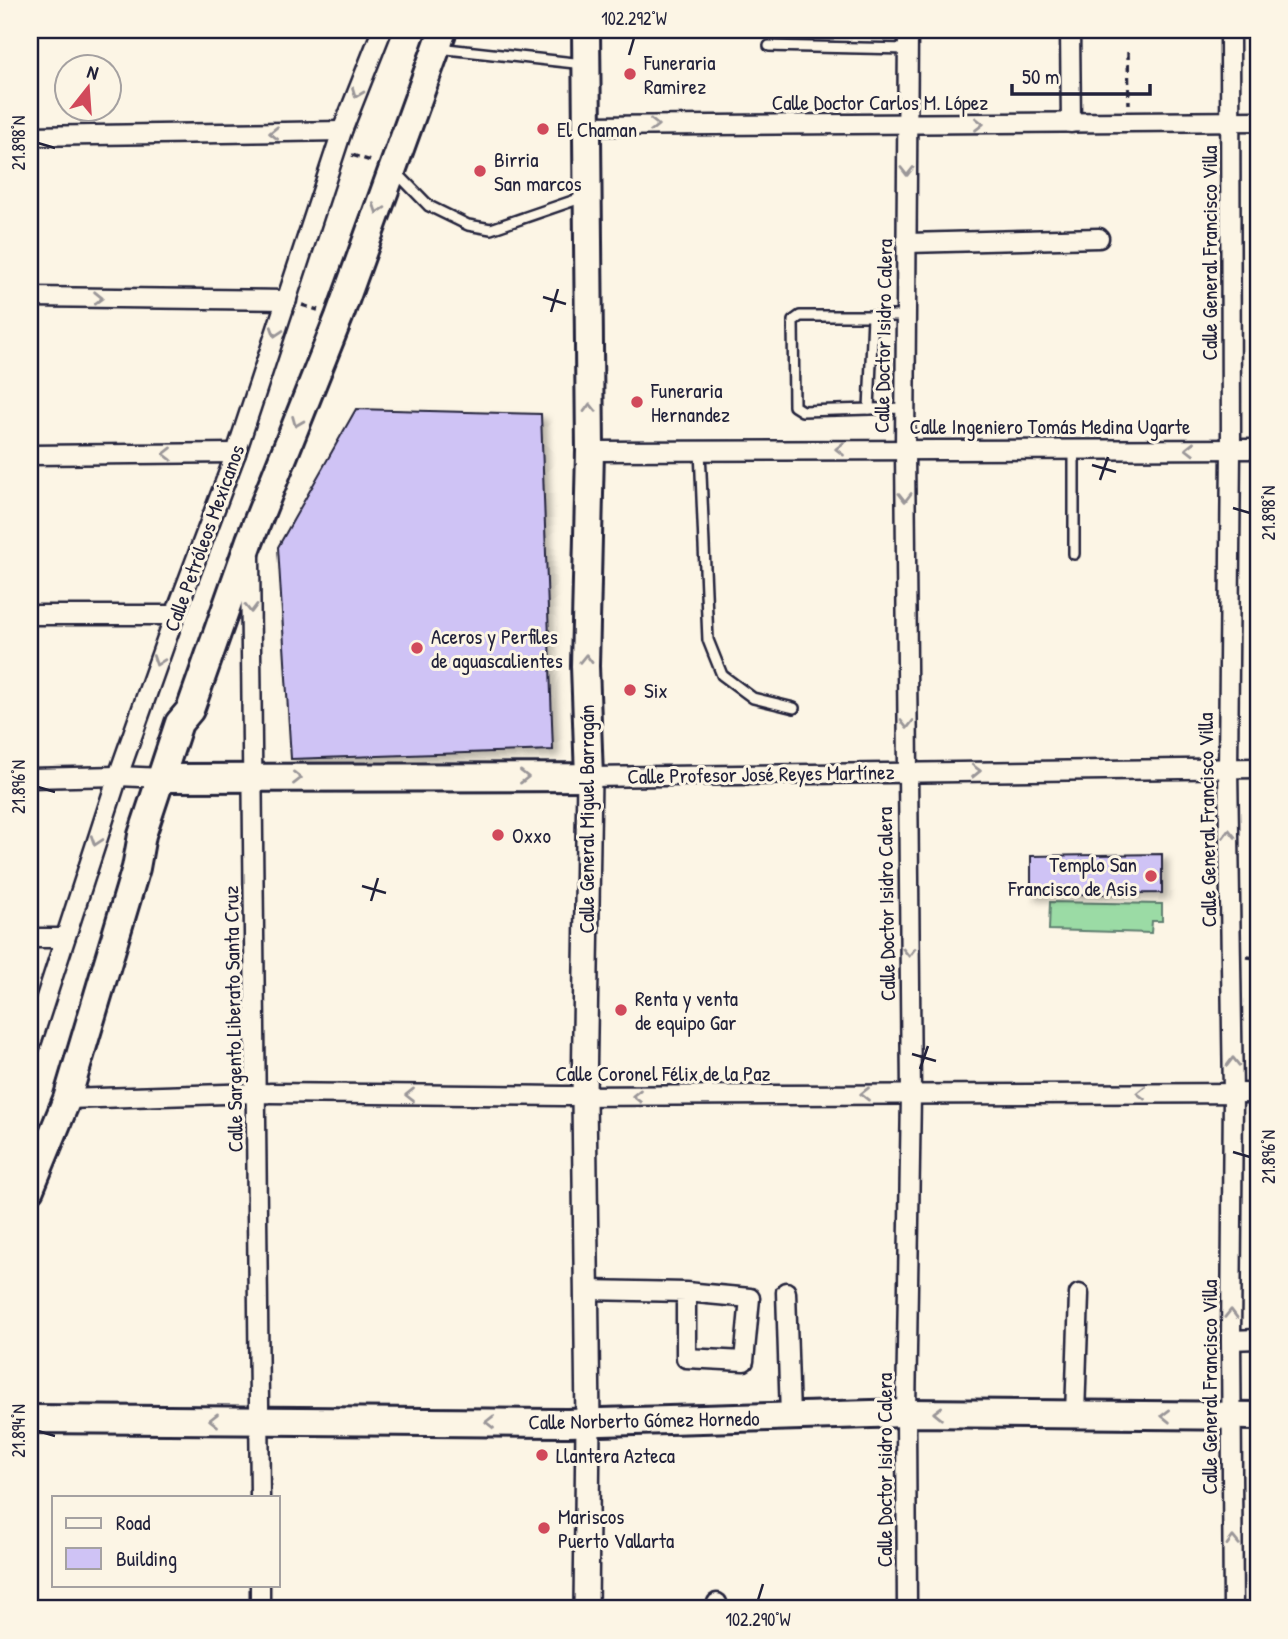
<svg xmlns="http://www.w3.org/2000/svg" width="1288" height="1639" font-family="'Patrick Hand',sans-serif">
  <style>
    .green { fill: #9bdba5; stroke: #5e7e70; stroke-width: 2 }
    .building { fill: #cfc3f5; stroke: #22223b; stroke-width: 2; filter: url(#shadow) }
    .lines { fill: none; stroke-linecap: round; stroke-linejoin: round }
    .service-casing { stroke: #22223b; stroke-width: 14 }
    .minor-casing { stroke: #22223b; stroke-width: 23 }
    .tertiary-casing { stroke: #22223b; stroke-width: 28 }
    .secondary-casing { stroke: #22223b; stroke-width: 32 }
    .path { stroke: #22223b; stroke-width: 3.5; stroke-dasharray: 7 5; stroke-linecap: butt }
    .service { stroke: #fcf5e5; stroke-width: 9 }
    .minor { stroke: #fcf5e5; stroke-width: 18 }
    .tertiary { stroke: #fcf5e5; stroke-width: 23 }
    .secondary { stroke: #fcf5e5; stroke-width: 26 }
    .oneway { stroke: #9a9698 }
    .ticks { fill: none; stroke: #22223b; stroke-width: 2.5 }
    .poi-dot { fill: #d1495b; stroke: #fcf5e5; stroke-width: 2.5 }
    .labels { text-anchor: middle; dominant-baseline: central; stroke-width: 6; stroke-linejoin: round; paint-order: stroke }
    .poi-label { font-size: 21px; fill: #22223b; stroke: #fcf5e5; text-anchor: start }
    .street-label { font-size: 21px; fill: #22223b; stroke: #fcf5e5 }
    .neatline { fill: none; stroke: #22223b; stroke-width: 2.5 }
    .ticks-label { font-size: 18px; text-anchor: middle; fill: #22223b }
  </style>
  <defs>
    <filter id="shadow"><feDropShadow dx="5.5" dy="5.5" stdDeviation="3.5" flood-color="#0004"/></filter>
  </defs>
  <rect width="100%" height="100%" fill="#fcf5e5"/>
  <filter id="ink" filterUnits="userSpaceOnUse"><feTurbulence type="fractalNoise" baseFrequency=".0143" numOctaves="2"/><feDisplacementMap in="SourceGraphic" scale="14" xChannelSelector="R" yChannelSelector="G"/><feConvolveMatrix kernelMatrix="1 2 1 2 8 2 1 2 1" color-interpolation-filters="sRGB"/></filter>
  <g filter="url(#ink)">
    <path class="green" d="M1050 902 1162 904V921H1152L1151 933 1049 930Z"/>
    <g class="building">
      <path d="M356 409 541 414 553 750 291 759 278 547Z"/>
      <path d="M1162 854V893L1031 895V856Z"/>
    </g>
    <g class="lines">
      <g class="service-casing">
        <g id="service">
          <path d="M769 46 908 49"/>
          <path d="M438 48 584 64"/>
          <path d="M396 172 429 206 468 225 491 229 584 197"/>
          <path d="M905 408 802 411 794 406 793 321 800 316H906"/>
          <path d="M869 409 873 316"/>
          <path d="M1074 449V554"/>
          <path d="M700 450 708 640 722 675 753 698 794 708"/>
        </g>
      </g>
      <g class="minor-casing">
        <g id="minor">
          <path d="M1070 30 1071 123"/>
          <path d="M1230 30 1231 449 1228 769 1233 1093 1231 1340 1233 1609"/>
          <path d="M585 126 1258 121"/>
          <path d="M30 136 342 131"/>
          <path d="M908 243 1099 238"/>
          <path d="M30 297 287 300"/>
          <path d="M590 451 1258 449"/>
          <path d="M30 455 236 453"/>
          <path d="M250 556 260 1497"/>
          <path d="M30 615H175"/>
          <path d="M589 777 1258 768"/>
          <path d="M30 778 118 776 162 778"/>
          <path d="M30 938H65"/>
          <path d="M30 1047 118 776 175 615 236 453 342 131 382 30"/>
          <path d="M67 1099 257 1093 563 1096 1258 1093"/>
          <path d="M586 1290 686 1292 750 1298 744 1361 686 1358V1292"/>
          <path d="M786 1292 790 1416"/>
          <path d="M1231 1340 1258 1339"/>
          <path d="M1075 1415 1079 1294"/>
          <path d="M717 1603V1609"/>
          <path d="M260 1609V1585"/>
          <path d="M907 1609 906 1413 911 1094 905 449 908 30"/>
        </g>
      </g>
      <g class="tertiary-casing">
        <path id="tertiary" d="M586 1609 588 1423 584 1096 589 777"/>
      </g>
      <g class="secondary-casing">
        <g id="secondary">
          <path d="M162 778 589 777 585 666 590 451 586 30"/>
          <path d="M30 1189 67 1099 136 868 142 835 179 723 190 710 250 540 339 317 443 30"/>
          <path d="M30 1419 568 1423 906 1413 1258 1416"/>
        </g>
      </g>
      <g class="path">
        <path d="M1128 52 1129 104"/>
        <path d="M352 155 374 162"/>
        <path d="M302 305 318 310"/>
        <path d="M1247 957 1258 958"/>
      </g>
      <use href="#service" class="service"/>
      <use href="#minor" class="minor"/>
      <use href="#tertiary" class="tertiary"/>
      <use href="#secondary" class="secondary"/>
    </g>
    <defs><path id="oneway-chevron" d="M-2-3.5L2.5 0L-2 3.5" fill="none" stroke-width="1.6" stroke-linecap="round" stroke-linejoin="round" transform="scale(1.75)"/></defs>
    <g class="oneway">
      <use href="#oneway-chevron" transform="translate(357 93) rotate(111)"/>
      <use href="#oneway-chevron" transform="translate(979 124)"/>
      <use href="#oneway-chevron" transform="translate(654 125)"/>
      <use href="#oneway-chevron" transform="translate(274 133) rotate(179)"/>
      <use href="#oneway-chevron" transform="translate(907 171) rotate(90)"/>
      <use href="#oneway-chevron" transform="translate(378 209) rotate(109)"/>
      <use href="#oneway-chevron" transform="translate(98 298) rotate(1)"/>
      <use href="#oneway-chevron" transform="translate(276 332) rotate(108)"/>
      <use href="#oneway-chevron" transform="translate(590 408) rotate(-91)"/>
      <use href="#oneway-chevron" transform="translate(297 422) rotate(112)"/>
      <use href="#oneway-chevron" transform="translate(840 449) rotate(180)"/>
      <use href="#oneway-chevron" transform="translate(1190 449) rotate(-180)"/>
      <use href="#oneway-chevron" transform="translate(168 454) rotate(180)"/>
      <use href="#oneway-chevron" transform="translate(905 497) rotate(90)"/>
      <use href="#oneway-chevron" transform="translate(251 608) rotate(89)"/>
      <use href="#oneway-chevron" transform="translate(586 659) rotate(-89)"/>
      <use href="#oneway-chevron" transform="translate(158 661) rotate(109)"/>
      <use href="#oneway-chevron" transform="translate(907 724) rotate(90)"/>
      <use href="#oneway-chevron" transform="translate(976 771) rotate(-1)"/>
      <use href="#oneway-chevron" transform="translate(524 777)"/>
      <use href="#oneway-chevron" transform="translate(297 778)"/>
      <use href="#oneway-chevron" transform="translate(1229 834) rotate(-91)"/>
      <use href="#oneway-chevron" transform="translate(96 841) rotate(108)"/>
      <use href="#oneway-chevron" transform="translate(909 952) rotate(89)"/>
      <use href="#oneway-chevron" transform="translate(1233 1062) rotate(-91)"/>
      <use href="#oneway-chevron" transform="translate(1141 1093) rotate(180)"/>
      <use href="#oneway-chevron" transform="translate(865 1094) rotate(180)"/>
      <use href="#oneway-chevron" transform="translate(410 1095) rotate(-180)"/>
      <use href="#oneway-chevron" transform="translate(637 1096) rotate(180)"/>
      <use href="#oneway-chevron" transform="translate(1231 1314) rotate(-89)"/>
      <use href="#oneway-chevron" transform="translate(938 1413) rotate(-179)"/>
      <use href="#oneway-chevron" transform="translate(1166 1416) rotate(-179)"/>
      <use href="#oneway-chevron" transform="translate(214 1420) rotate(-180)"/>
      <use href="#oneway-chevron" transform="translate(490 1422) rotate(-180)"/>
      <use href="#oneway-chevron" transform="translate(1233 1541) rotate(-91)"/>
    </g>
  </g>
  <path class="ticks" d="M629 55 634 38M38 143 55 148M543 297 566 304M551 312 558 289M1092 465 1116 472M1100 480 1108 457M1233 508 1250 513M38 787 55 792M362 886 386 893M371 901 378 878M912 1054 936 1061M920 1069 928 1046M1233 1152 1250 1157M38 1431 55 1436M758 1600 763 1584"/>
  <g class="poi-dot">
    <circle cx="630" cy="74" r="7"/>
    <circle cx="543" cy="129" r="7"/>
    <circle cx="480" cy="171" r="7"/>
    <circle cx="637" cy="402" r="7"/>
    <circle cx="417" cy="648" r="7"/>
    <circle cx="630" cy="690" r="7"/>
    <circle cx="498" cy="835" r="7"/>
    <circle cx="1151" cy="876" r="7"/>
    <circle cx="621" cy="1010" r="7"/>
    <circle cx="542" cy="1455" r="7"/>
    <circle cx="544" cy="1528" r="7"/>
  </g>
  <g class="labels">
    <g class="poi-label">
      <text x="644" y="62">Funeraria<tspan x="644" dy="24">Ramirez</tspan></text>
      <text x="557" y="129">El Chaman</text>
      <text x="494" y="159">Birria<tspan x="494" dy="24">San marcos</tspan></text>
      <text x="651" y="390">Funeraria<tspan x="651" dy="24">Hernandez</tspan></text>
      <text x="431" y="636">Aceros y Perfiles<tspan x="431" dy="24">de aguascalientes</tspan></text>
      <text x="644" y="690">Six</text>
      <text x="512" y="835">Oxxo</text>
      <text x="1137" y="864" text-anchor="end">Templo San<tspan x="1137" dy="24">Francisco de Asis</tspan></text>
      <text x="635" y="998">Renta y venta<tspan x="635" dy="24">de equipo Gar</tspan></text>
      <text x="556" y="1455">Llantera Azteca</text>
      <text x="558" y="1516">Mariscos<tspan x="558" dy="24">Puerto Vallarta</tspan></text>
    </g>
    <g class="street-label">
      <text x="880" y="102">Calle Doctor Carlos M. López</text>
      <text transform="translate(1209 253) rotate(-90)">Calle General Francisco Villa</text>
      <text transform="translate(883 336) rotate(-89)">Calle Doctor Isidro Calera</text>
      <text x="1050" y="426">Calle Ingeniero Tomás Medina Ugarte</text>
      <text transform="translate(204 538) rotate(-70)">Calle Petróleos Mexicanos</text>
      <text transform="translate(761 774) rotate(-1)">Calle Profesor José Reyes Martínez</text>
      <text transform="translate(586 819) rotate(-90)">Calle General Miguel Barragán</text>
      <text transform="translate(1207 820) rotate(-91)">Calle General Francisco Villa</text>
      <text transform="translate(886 904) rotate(-91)">Calle Doctor Isidro Calera</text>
      <text transform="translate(233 1019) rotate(-91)">Calle Sargento Liberato Santa Cruz</text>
      <text x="663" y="1073">Calle Coronel Félix de la Paz</text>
      <text transform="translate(1209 1387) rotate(-90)">Calle General Francisco Villa</text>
      <text transform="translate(644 1420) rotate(-1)">Calle Norberto Gómez Hornedo</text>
      <text transform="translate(884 1470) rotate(-90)">Calle Doctor Isidro Calera</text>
    </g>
  </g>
  <rect width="1288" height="1639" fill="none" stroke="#fcf5e5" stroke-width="77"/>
  <rect x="52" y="1496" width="228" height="91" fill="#fcf5e5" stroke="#a5a1a1" stroke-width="2"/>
  <rect x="66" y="1518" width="35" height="10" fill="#fcf5e5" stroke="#a5a1a1" stroke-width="2"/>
  <text x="116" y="1530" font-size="21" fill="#22223b">Road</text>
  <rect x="66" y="1548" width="35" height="21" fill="#cfc3f5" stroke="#a5a1a1" stroke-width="2"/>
  <text x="116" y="1566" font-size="21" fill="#22223b">Building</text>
  <g transform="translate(88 88) rotate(17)"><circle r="33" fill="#fcf5e5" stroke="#a5a1a1" stroke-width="2"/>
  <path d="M0-5L12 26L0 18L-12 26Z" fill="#d1495b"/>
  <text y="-10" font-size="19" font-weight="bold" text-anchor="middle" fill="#22223b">N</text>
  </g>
  <path d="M1012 84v10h138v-10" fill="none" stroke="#22223b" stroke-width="3.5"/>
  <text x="1022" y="84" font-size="21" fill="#22223b" stroke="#fcf5e5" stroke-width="5" paint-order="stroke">50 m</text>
  <rect x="38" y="38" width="1212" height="1562" class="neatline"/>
  <g class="ticks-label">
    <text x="634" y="25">102.292°W</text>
    <text transform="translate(19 143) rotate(-90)" y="6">21.898°N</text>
    <text transform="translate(1269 513) rotate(-90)" y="6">21.898°N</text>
    <text transform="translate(19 787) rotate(-90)" y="6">21.896°N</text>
    <text transform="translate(1269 1157) rotate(-90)" y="6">21.896°N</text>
    <text transform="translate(19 1431) rotate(-90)" y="6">21.894°N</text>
    <text x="758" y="1626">102.290°W</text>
  </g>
</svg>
